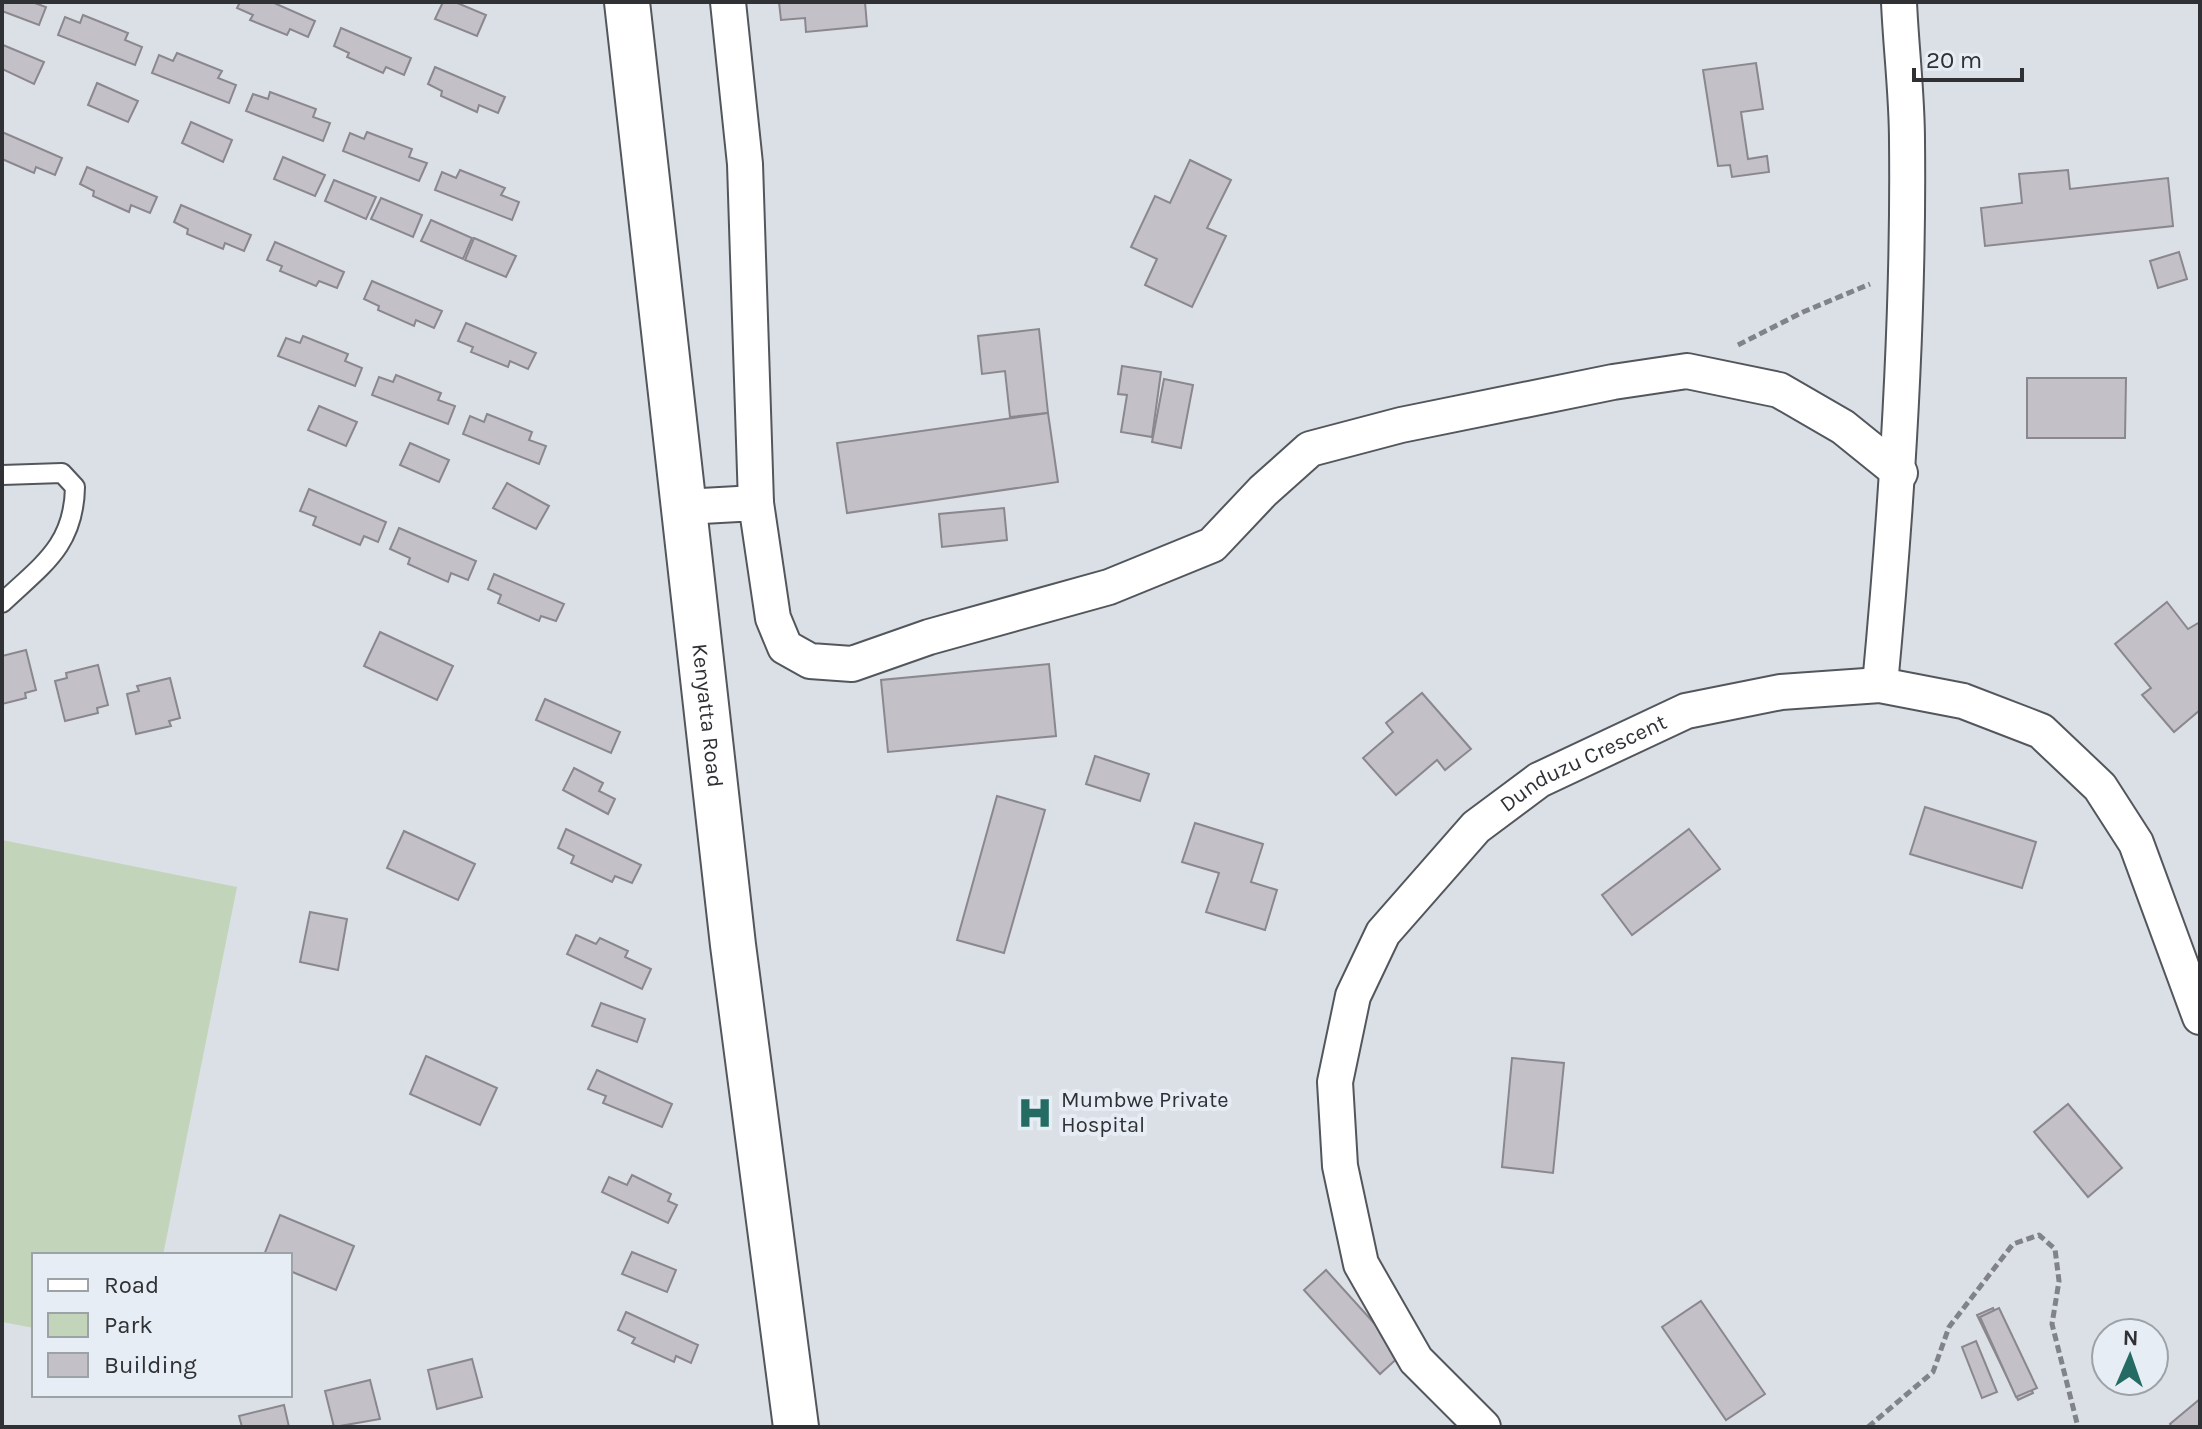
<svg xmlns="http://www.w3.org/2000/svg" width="2202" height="1429" font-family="Karla,sans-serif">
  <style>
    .green { fill: #c2d4b9 }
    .building { fill: #c4c0c8; stroke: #8a878e; stroke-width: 2 }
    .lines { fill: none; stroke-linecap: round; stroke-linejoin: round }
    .lane-casing { stroke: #53575d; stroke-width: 22 }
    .street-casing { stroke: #53575d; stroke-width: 38 }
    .secondary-casing { stroke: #53575d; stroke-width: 48 }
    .path { stroke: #808388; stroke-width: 5; stroke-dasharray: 8 4; stroke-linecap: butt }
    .lane { stroke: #fff; stroke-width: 18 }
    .street { stroke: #fff; stroke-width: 34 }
    .secondary { stroke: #fff; stroke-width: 44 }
    .labels { text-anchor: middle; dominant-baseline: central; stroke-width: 8; stroke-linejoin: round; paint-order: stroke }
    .street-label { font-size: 22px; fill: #2f3134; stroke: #e7edf4 }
    .poi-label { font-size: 22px; fill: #2f3134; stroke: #e7edf4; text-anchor: start }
  </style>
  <rect width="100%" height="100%" fill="#dae0e6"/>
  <path class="green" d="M2 840 237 887 163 1255H34V1328L2 1322Z"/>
  <g class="building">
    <path d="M2 2H32L46 7 39 25 2 11Z"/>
    <path d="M240 2H272L315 21 308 37 290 29 287 35 250 20 253 15 237 8Z"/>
    <path d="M443 2H455L486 15 477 36 435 19Z"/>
    <path d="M779 2H865L867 26 806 32 805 18 781 20Z"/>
    <path d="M83 15 128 33 125 40 142 47 135 65 58 35 65 17 80 23Z"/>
    <path d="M341 28 411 58 404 75 386 67 383 73 347 57 349 53 334 46Z"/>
    <path d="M3 45 44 62 34 84 2 69Z"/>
    <path d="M177 53 222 71 218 78 236 85 229 103 152 73 159 55 173 61Z"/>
    <path d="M1756 63 1763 109 1741 112 1748 159 1767 156 1769 172 1732 177 1730 165 1718 166 1703 70Z"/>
    <path d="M435 67 505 97 498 113 479 105 477 112 441 96 442 91 428 84Z"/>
    <path d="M97 83 138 101 128 122 88 105Z"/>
    <path d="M270 92 316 109 313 117 330 123 323 141 246 111 253 94 268 99Z"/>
    <path d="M191 122 232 140 223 162 182 143Z"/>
    <path d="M2 132 62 158 55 175 36 167 34 173 2 159Z"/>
    <path d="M367 132 412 149 409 157 427 163 419 181 343 151 350 133 364 139Z"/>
    <path d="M283 157 325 175 315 196 274 179Z"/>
    <path d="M1190 160 1231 180 1207 228 1226 236 1192 307 1145 285 1157 259 1131 247 1155 196 1170 203Z"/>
    <path d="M87 167 157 197 150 213 131 205 129 212 93 196 94 191 80 184Z"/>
    <path d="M460 170 505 188 501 195 519 202 512 220 435 190 442 172 456 178Z"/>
    <path d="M2068 170 2070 189 2168 178 2173 226 1985 246 1981 208 2022 203 2019 174Z"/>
    <path d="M334 180 376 197 366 219 325 201Z"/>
    <path d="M381 198 422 215 413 237 371 219Z"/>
    <path d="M181 205 251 235 244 251 225 243 223 249 187 234 188 229 174 222Z"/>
    <path d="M431 220 472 238 463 259 421 241Z"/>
    <path d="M474 238 516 256 506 277 465 260Z"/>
    <path d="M275 242 344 272 337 288 319 281 316 286 280 271 282 266 267 260Z"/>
    <path d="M2179 252 2187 279 2158 288 2150 261Z"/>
    <path d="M372 281 442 311 434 328 416 320 414 326 378 310 379 306 364 299Z"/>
    <path d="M466 323 536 353 528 369 510 361 508 367 471 352 473 347 458 341Z"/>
    <path d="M1039 329 1048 413 1010 417 1005 371 982 374 978 336Z"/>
    <path d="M303 336 348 354 345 361 362 368 355 386 278 356 286 338 300 343Z"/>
    <path d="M1122 366 1161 372 1152 437 1121 432 1127 395 1118 394Z"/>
    <path d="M396 375 441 393 438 400 455 406 448 424 372 395 379 377 393 382Z"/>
    <path d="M2027 378H2126L2125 438H2027Z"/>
    <path d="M1164 379 1193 385 1181 448 1152 442Z"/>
    <path d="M319 406 357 422 346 446 308 430Z"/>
    <path d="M1048 413 1058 482 847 513 837 443Z"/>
    <path d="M487 414 532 432 529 440 546 446 539 464 463 434 470 416 484 422Z"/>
    <path d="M410 443 449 460 439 482 400 465Z"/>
    <path d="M507 483 549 506 536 529 493 508Z"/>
    <path d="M309 489 386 522 378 542 364 536 360 545 313 525 316 517 300 511Z"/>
    <path d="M1004 508 1007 540 942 547 939 514Z"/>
    <path d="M399 528 476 561 468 580 451 573 448 582 408 564 410 558 390 549Z"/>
    <path d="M494 574 564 604 556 621 541 616 539 621 498 603 501 595 488 589Z"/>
    <path d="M2167 602 2188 629 2200 622V710L2174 732 2142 695 2151 688 2115 644Z"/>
    <path d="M380 632 453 666 437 700 364 666Z"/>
    <path d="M26 650 36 690 25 693 26 698 2 704V656Z"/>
    <path d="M1049 664 1056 736 888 752 881 680Z"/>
    <path d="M98 665 108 705 97 708 98 713 65 721 55 681 67 678 66 673Z"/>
    <path d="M170 678 180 718 169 721 171 726 136 734 127 694 139 691 137 686Z"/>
    <path d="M1422 693 1471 749 1445 770 1437 760 1396 795 1363 758 1393 732 1386 723Z"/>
    <path d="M545 699 620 732 611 753 536 720Z"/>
    <path d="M1095 756 1149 774 1140 801 1086 784Z"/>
    <path d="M574 768 603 783 599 791 615 799 608 814 563 790Z"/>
    <path d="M997 796 1045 810 1004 953 957 940Z"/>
    <path d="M1925 807 2036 842 2022 888 1910 854Z"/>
    <path d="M1195 823 1263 844 1251 882 1277 890 1265 930 1206 912 1219 873 1182 862Z"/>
    <path d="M566 829 641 865 632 883 615 876 612 882 571 863 574 856 558 848Z"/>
    <path d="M1689 829 1720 869 1632 935 1602 895Z"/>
    <path d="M404 831 475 864 458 900 387 868Z"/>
    <path d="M310 912 347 919 338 970 300 962Z"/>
    <path d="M576 935 596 944 600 938 628 951 625 957 651 969 642 989 567 954Z"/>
    <path d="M601 1003 645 1019 637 1042 592 1026Z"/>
    <path d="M426 1056 497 1088 480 1125 410 1094Z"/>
    <path d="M1512 1058 1564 1063 1553 1173 1502 1167Z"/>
    <path d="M597 1070 672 1104 662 1127 603 1103 606 1096 588 1089Z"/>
    <path d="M2068 1104 2122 1168 2088 1197 2034 1132Z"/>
    <path d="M632 1175 671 1194 668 1201 677 1205 668 1223 602 1192 609 1177 627 1185Z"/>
    <path d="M280 1215 354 1246 336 1290 290 1271V1255H264Z"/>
    <path d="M632 1252 676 1270 667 1292 622 1274Z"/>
    <path d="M1326 1270 1402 1354 1380 1374 1304 1290Z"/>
    <path d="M1701 1301 1765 1394 1726 1420 1662 1327Z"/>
    <path d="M1993 1308 2033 1393 2018 1400 1977 1315Z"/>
    <path d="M1999 1308 2037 1388 2016 1397 1980 1317Z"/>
    <path d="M626 1312 698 1345 691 1363 676 1356 674 1362 632 1343 635 1338 618 1330Z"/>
    <path d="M1976 1341 1997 1392 1982 1398 1962 1347Z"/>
    <path d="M472 1359 482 1397 437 1409 428 1370Z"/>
    <path d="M370 1380 380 1419 334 1427 325 1391Z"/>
    <path d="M2200 1399V1427H2172L2170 1424Z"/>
    <path d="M284 1405 289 1427H242L239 1416Z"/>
  </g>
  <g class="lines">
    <g class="lane-casing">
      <path id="lane" d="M2 475 62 473 75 487C74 546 42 565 2 603"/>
    </g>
    <g class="street-casing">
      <g id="street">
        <path d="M728 2 745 164 756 503"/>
        <path d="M684 507 756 503 773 618 785 647 810 661 852 664 929 637 1109 587 1212 545 1263 491 1310 449 1401 425 1613 382 1687 371 1779 390 1843 427 1900 473"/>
        <path d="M1880 685C1897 504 1909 323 1907 141 1907 95 1901 48 1899 2"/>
        <path id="s1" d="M1483 1427 1416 1360 1361 1264 1340 1166 1335 1082 1353 996 1383 933 1476 827 1539 780 1686 711 1781 692 1880 685 1963 701 2041 731 2100 787 2136 843 2200 1017"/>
      </g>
    </g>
    <g class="secondary-casing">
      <g id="secondary">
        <path id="s2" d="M627 2 733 945 796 1427"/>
      </g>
    </g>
    <g class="path">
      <path d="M1738 345 1803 312 1870 284"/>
      <path d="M1868 1427 1933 1372 1949 1327 2013 1244 2039 1235 2055 1249 2059 1281 2052 1324 2078 1427"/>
    </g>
    <use href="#lane" class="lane"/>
    <use href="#street" class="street"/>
    <use href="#secondary" class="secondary"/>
  </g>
  <defs>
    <g id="hospital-bare" transform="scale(2.76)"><path d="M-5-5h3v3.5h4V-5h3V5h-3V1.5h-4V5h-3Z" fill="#246c63" stroke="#e7edf4" stroke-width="2.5" paint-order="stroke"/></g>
  </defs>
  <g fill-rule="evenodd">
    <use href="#hospital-bare" x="1035" y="1113"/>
  </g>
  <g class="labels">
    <g class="street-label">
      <text stroke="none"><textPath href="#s2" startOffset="718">Kenyatta Road</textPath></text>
      <text stroke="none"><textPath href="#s1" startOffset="814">Dunduzu Crescent</textPath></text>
    </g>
    <g class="poi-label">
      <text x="1061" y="1100">Mumbwe Private<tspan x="1061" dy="25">Hospital</tspan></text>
    </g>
  </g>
  <rect width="2202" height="1429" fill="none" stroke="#2f3134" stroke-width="8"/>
  <rect x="32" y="1253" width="260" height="144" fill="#e7edf4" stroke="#9da2a7" stroke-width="2"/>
  <rect x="48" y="1279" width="40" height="12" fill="#ffffff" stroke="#9da2a7" stroke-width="2"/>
  <text x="104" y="1293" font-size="24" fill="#2f3134">Road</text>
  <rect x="48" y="1313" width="40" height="24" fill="#c2d4b9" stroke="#9da2a7" stroke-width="2"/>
  <text x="104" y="1333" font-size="24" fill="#2f3134">Park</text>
  <rect x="48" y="1353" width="40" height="24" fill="#c4c0c8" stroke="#9da2a7" stroke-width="2"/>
  <text x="104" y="1373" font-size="24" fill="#2f3134">Building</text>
  <g transform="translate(2130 1357) rotate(2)"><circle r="38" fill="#e7edf4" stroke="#9da2a7" stroke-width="2"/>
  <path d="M0-6L14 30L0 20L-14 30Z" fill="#246c63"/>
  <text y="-12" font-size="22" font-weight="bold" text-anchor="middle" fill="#2f3134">N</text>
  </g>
  <path d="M1914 68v12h108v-12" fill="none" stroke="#2f3134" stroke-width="4"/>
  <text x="1926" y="68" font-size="24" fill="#2f3134" stroke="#e7edf4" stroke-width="6" paint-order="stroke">20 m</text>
</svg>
